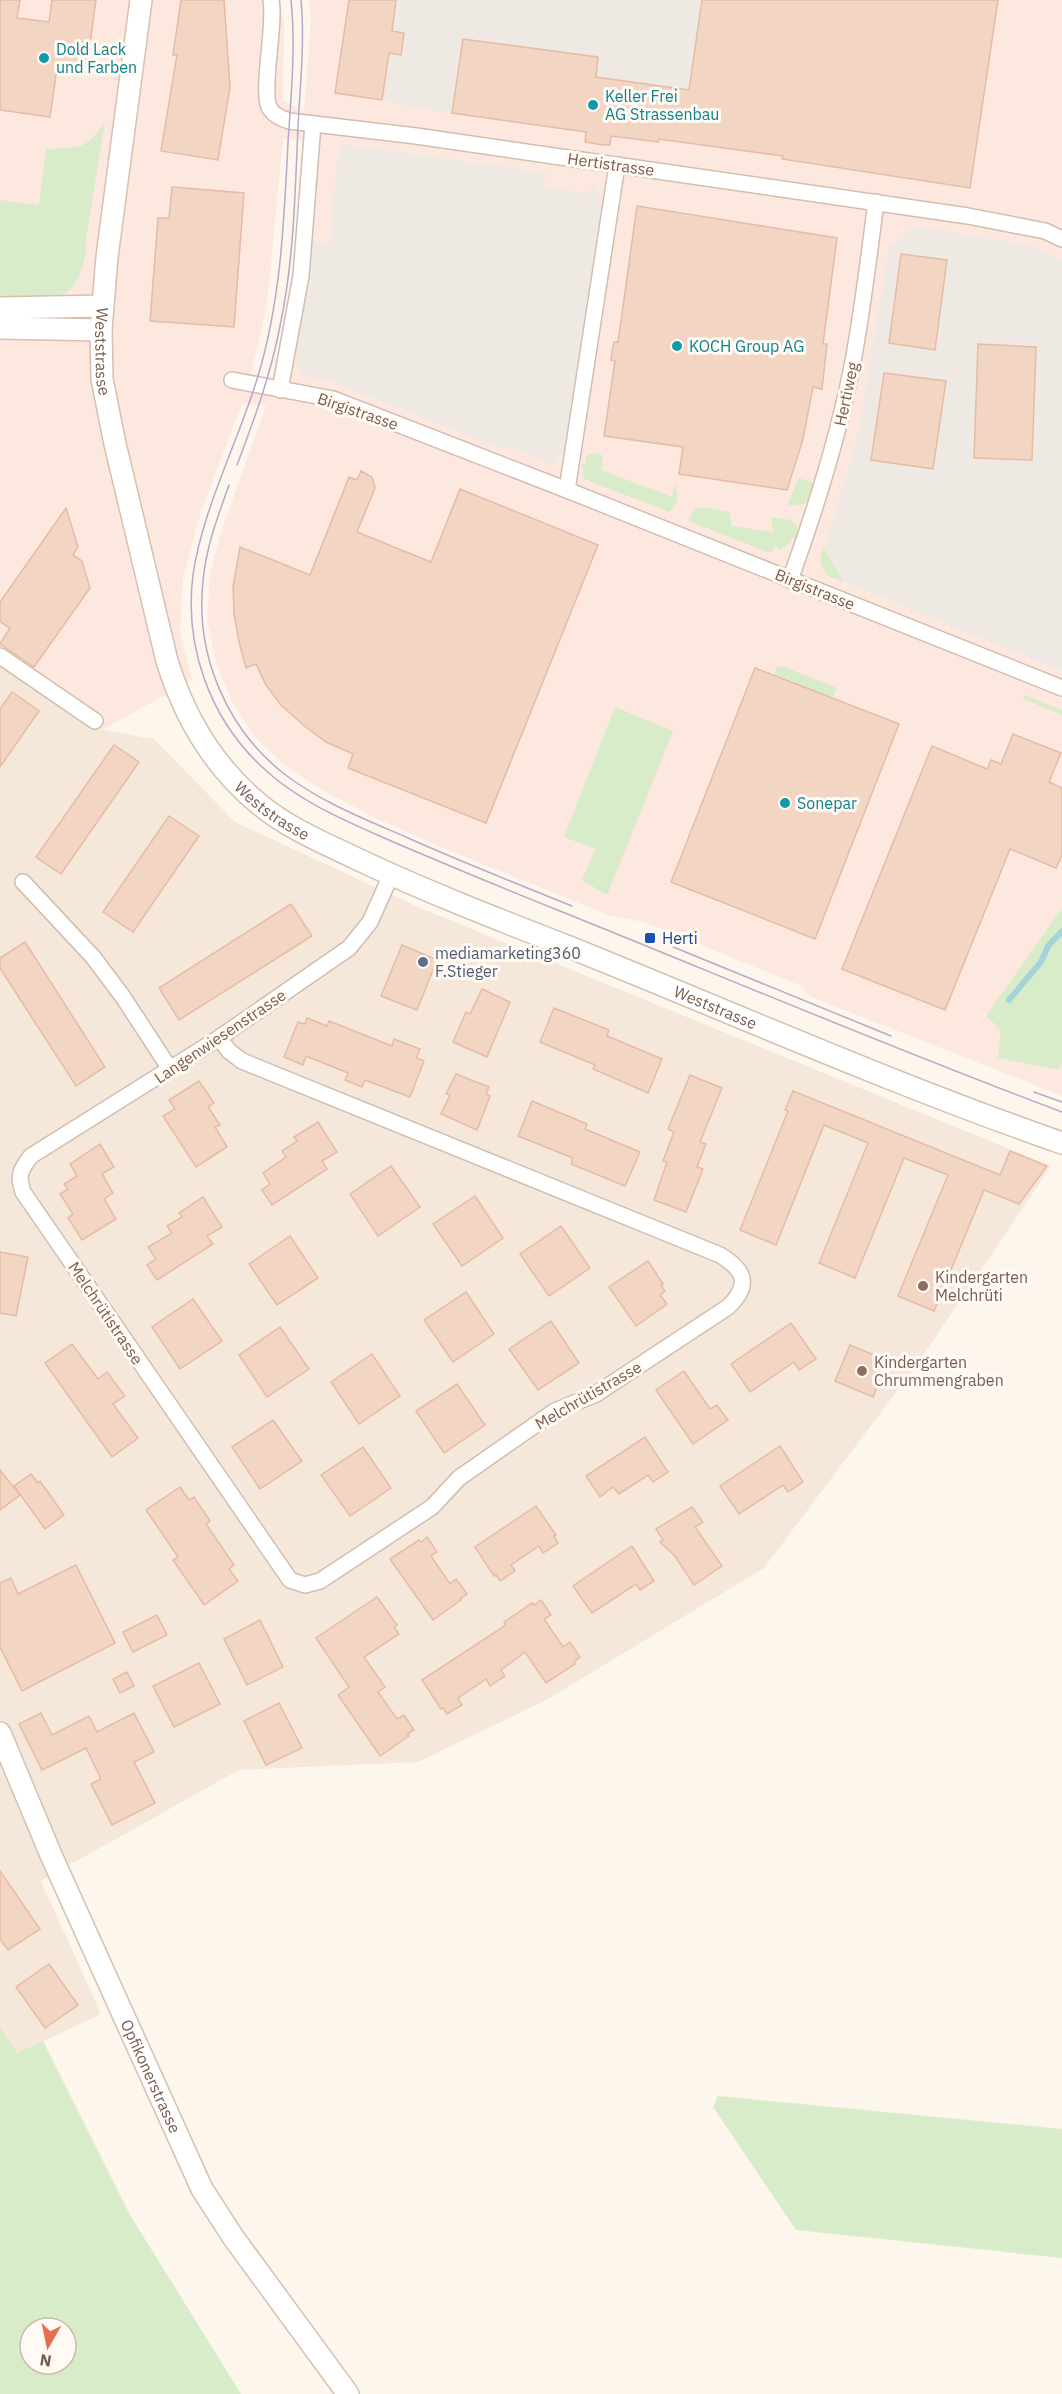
<svg xmlns="http://www.w3.org/2000/svg" width="1062" height="2394" font-family="'IBM Plex Sans',sans-serif">
  <style>
    .residential { fill: #f5e8da }
    .commercial { fill: #fde8e0; fill-rule: evenodd }
    .industrial { fill: #efe9e4 }
    .green { fill: #d8ecc9; fill-rule: evenodd }
    .lines { fill: none; stroke-linecap: round; stroke-linejoin: round }
    .stream { stroke: #a5d3da; stroke-width: 6 }
    .building { fill: #f3d5c3; stroke: #e6bba3; stroke-width: 1.5 }
    .street-casing { stroke: #d1beb0; stroke-width: 18 }
    .secondary-casing { stroke: #d6c0b0; stroke-width: 24 }
    .street { stroke: #fff; stroke-width: 15 }
    .secondary { stroke: #fff; stroke-width: 21 }
    .tram { stroke: #b9a8c9; stroke-width: 1.5 }
    .culture-dot { fill: #0f9aa8; stroke: #fffaf3; stroke-width: 2 }
    .transit-dot { fill: #1a4fb4; stroke: #fffaf3; stroke-width: 2 }
    .service-dot { fill: #5c6f8a; stroke: #fffaf3; stroke-width: 2 }
    .education-dot { fill: #8d6e63; stroke: #fffaf3; stroke-width: 2 }
    .labels { text-anchor: middle; dominant-baseline: central; stroke-width: 6; stroke-linejoin: round; paint-order: stroke }
    .culture-label { font-size: 16px; fill: #0d838f; stroke: #fffaf3; text-anchor: start }
    .street-label { font-size: 16px; fill: #7a5c4d; stroke: #fffaf3 }
    .transit-label { font-size: 16px; fill: #164399; stroke: #fffaf3; text-anchor: start }
    .service-label { font-size: 16px; fill: #4e5e75; stroke: #fffaf3; text-anchor: start }
    .education-label { font-size: 16px; fill: #785e54; stroke: #fffaf3; text-anchor: start }
  </style>
  <rect width="100%" height="100%" fill="#fdf6ec"/>
  <path class="residential" d="M0 665 102 730 154 739 235 822 418 907 1051 1166 918 1363 764 1568 548 1699 418 1762 239 1770 41 1881 101 2014 17 2054 0 2027Z"/>
  <path class="commercial" d="M0 0H280L284 26 283 100 304 112 311 19 309 0H1062V1096L809 996 799 985 644 922 608 915 429 842 371 816 317 787 283 764 254 736 232 702 217 666 207 620 210 573 223 526 266 406 242 403 201 512 183 578 180 631 192 680 102 730 0 665ZM283 138 304 141 297 253 289 308 272 378 251 374 267 305Z"/>
  <g class="industrial">
    <path d="M396 0H702L682 142H658L420 109 382 100Z"/>
    <path d="M344 144 546 173 544 187 590 194 592 182 600 194 601 207 565 446 557 461 552 464 506 446 504 450 332 382 306 376 299 370 297 364 298 345 307 290 311 285 309 279 313 242 329 244 338 153Z"/>
    <path d="M915 226 1029 245 1062 260V671L843 581 824 548 850 465 861 416 889 247Z"/>
  </g>
  <g class="green">
    <path d="M105 121 85 245 87 246C76 309 55 298 0 300V200L39 205 46 149C79 147 87 151 105 121Z"/>
    <path d="M590 453 603 455 601 470 672 497 675 484C679 494 678 505 669 512L584 479 582 464H586V457Z"/>
    <path d="M799 478 816 484C811 501 806 507 787 505Z"/>
    <path d="M700 507 729 512 732 526 773 532 771 517 791 520 797 526V538H793L786 547 777 551 778 548 775 546 772 552H767L689 521C691 513 692 509 700 507Z"/>
    <path d="M824 548 843 581C828 578 821 572 820 556Z"/>
    <path d="M782 666 837 688 832 698 774 675 777 667Z"/>
    <path d="M1025 695 1062 710V715L1023 699Z"/>
    <path d="M615 707 673 731 607 895 582 880 595 849 564 837Z"/>
    <path d="M1062 908V1062L1059 1070 998 1058 1001 1030 986 1016Z"/>
    <path d="M0 2027 17 2053 43 2041 130 2215 241 2394H0ZM30 2328H66V2364H30Z"/>
    <path d="M718 2096 1062 2129V2258L796 2230 713 2107Z"/>
  </g>
  <g class="lines">
    <path class="stream" d="M1009 1000 1041 962 1048 946 1062 931"/>
  </g>
  <g class="building">
    <path d="M0 0H20L17 18 49 22 52 0H96L87 66 58 62 50 117 0 110Z"/>
    <path d="M181 0H224L230 87 218 160 161 151 177 55H173Z"/>
    <path d="M349 0H396L392 31 404 33 401 55 389 53 382 100 335 93Z"/>
    <path d="M702 0H998L970 188 782 159 783 156 659 139 658 142 611 136 610 145H603L585 142 586 132 452 113 463 39 598 57 596 77 689 90Z"/>
    <path d="M172 187 244 193 234 327 150 321 158 218H169Z"/>
    <path d="M637 206 837 238 823 344H827L822 389 813 387 803 439 787 490 679 474 683 447 604 436 615 361 611 360 612 351 614 342H618Z"/>
    <path d="M901 254 947 260 935 350 889 343Z"/>
    <path d="M978 344 1036 347 1032 460 974 458Z"/>
    <path d="M884 373 946 381 933 469 871 460Z"/>
    <path d="M361 471 372 477 375 488 357 532 431 562 460 489 598 545 486 823 348 768 353 754 326 742 303 725 281 705 266 685 256 664 246 668 239 642 234 614 233 587 240 547 310 575 349 477 357 480Z"/>
    <path d="M66 508 78 547 73 555 82 561 90 588 34 667 0 644 10 628 0 622V602Z"/>
    <path d="M755 668 899 724 815 939 671 882Z"/>
    <path d="M12 692 39 711 0 767V709Z"/>
    <path d="M1013 734 1061 753 1049 782 1062 788V855L1056 868 1010 849 945 1010 842 969 932 746 987 769 991 760 1001 764Z"/>
    <path d="M114 745 139 762 61 874 36 857Z"/>
    <path d="M169 816 199 836 133 932 103 912Z"/>
    <path d="M291 904 312 936 179 1020 159 988Z"/>
    <path d="M25 942 105 1067 76 1086 0 968V958Z"/>
    <path d="M402 945 437 960 417 1010 381 996Z"/>
    <path d="M482 989 510 1002 487 1057 453 1042 466 1012 470 1014Z"/>
    <path d="M554 1008 609 1030 607 1036 662 1059 648 1093 593 1069 595 1065 540 1042Z"/>
    <path d="M307 1018 327 1026 329 1021 392 1046 394 1039 420 1049 416 1058 424 1061 410 1097 365 1080 362 1087 345 1080 348 1073 306 1056 303 1065 284 1057 298 1022 305 1024Z"/>
    <path d="M456 1074 489 1087 486 1094 490 1096 477 1130 441 1114 450 1095 446 1094Z"/>
    <path d="M690 1075 722 1088 700 1142 706 1144 697 1167 703 1169 686 1212 654 1200 667 1162 663 1161 674 1132 668 1129Z"/>
    <path d="M199 1081 214 1103 208 1107 220 1125 215 1127 227 1147 196 1167 163 1116 175 1109 169 1100Z"/>
    <path d="M793 1091 1000 1175 1010 1151 1047 1166 1019 1204 984 1190 934 1311 898 1296 948 1175 904 1158 855 1278 819 1263 868 1143 824 1125 776 1245 740 1230 788 1111 785 1110Z"/>
    <path d="M532 1101 587 1124 585 1129 640 1152 625 1186 571 1164 573 1158 518 1136Z"/>
    <path d="M318 1122 337 1152 322 1161 327 1169 272 1205 262 1190 270 1184 263 1173 286 1157 282 1151 297 1141 294 1137Z"/>
    <path d="M100 1144 114 1167 102 1174 113 1193 104 1199 116 1219 82 1240 68 1218 73 1214 60 1194 68 1189 64 1184 77 1176 70 1164Z"/>
    <path d="M391 1166 420 1207 378 1236 350 1194Z"/>
    <path d="M475 1196 503 1238 462 1266 433 1224Z"/>
    <path d="M203 1197 222 1227 207 1236 213 1244 157 1280 147 1265 156 1259 148 1247 172 1233 167 1226 182 1217 179 1213Z"/>
    <path d="M561 1226 590 1268 549 1296 520 1254Z"/>
    <path d="M290 1236 318 1278 277 1305 249 1264Z"/>
    <path d="M0 1252 28 1257 16 1316 0 1313Z"/>
    <path d="M648 1261 663 1284 661 1285 665 1291 660 1295 667 1304 636 1326 609 1287Z"/>
    <path d="M466 1292 494 1334 453 1362 424 1320Z"/>
    <path d="M193 1299 222 1341 180 1369 152 1327Z"/>
    <path d="M551 1321 579 1363 538 1390 509 1349Z"/>
    <path d="M791 1323 816 1359 799 1370 794 1362 750 1392 731 1364Z"/>
    <path d="M280 1327 309 1369 267 1397 239 1355Z"/>
    <path d="M72 1344 98 1379 107 1372 125 1396 113 1404 138 1438 112 1457 45 1363Z"/>
    <path d="M850 1345 888 1361 873 1397 835 1381Z"/>
    <path d="M372 1354 400 1396 359 1424 331 1382Z"/>
    <path d="M684 1371 710 1409 717 1405 728 1420 693 1444 656 1390Z"/>
    <path d="M457 1384 485 1425 444 1453 416 1411Z"/>
    <path d="M273 1420 302 1461 260 1489 232 1447Z"/>
    <path d="M645 1437 668 1472 653 1482 648 1475 619 1494 613 1487 600 1497 586 1476Z"/>
    <path d="M780 1446 803 1482 788 1492 783 1485 739 1514 720 1486Z"/>
    <path d="M363 1447 391 1488 350 1516 321 1475Z"/>
    <path d="M0 1470 20 1495 0 1510Z"/>
    <path d="M31 1474 38 1483 40 1481 64 1515 45 1529 14 1486Z"/>
    <path d="M180 1487 189 1500 194 1497 210 1521 206 1524 234 1565 229 1569 238 1581 204 1605 173 1560 178 1557 146 1510Z"/>
    <path d="M536 1506 556 1535 554 1536 558 1543 543 1553 539 1546 511 1565 515 1571 500 1581 496 1575 494 1576 475 1547Z"/>
    <path d="M692 1507 703 1522 695 1527 722 1566 694 1585 675 1556 660 1542 663 1540 656 1529Z"/>
    <path d="M427 1537 437 1552 431 1556 450 1584 456 1579 467 1594 460 1599 461 1600 433 1620 390 1559 419 1540 421 1542Z"/>
    <path d="M632 1546 654 1581 640 1590 636 1584 592 1613 573 1586Z"/>
    <path d="M76 1565 115 1643 22 1691 0 1647V1583L11 1578 18 1594Z"/>
    <path d="M377 1597 397 1625 394 1627 399 1634 364 1657 385 1687 378 1692 397 1719 404 1715 414 1730 407 1734 409 1736 380 1756 338 1695 349 1687 316 1638Z"/>
    <path d="M541 1600 551 1615 544 1619 563 1647 570 1642 580 1657 574 1662 575 1664 546 1683 525 1652 501 1670 505 1676 490 1686 486 1679 458 1698 462 1705 447 1714 443 1708 441 1709 422 1680 506 1625 504 1622 532 1603 534 1605Z"/>
    <path d="M157 1615 167 1635 133 1652 123 1632Z"/>
    <path d="M260 1620 283 1667 247 1685 224 1639Z"/>
    <path d="M199 1663 220 1704 174 1727 153 1686Z"/>
    <path d="M127 1672 134 1686 120 1693 113 1679Z"/>
    <path d="M279 1703 302 1748 266 1765 244 1721Z"/>
    <path d="M41 1713 52 1735 89 1716 97 1732 134 1713 154 1752 134 1762 155 1803 112 1825 91 1784 101 1779 86 1748 42 1770 19 1724Z"/>
    <path d="M0 1871 40 1929 8 1950 0 1939Z"/>
    <path d="M49 1964 78 2005 45 2028 16 1987Z"/>
  </g>
  <g class="lines">
    <g class="street-casing">
      <g id="street">
        <path d="M271 0C276 25 260 94 270 109 275 116 281 118 289 121L416 136 968 216 1045 231 1062 239"/>
        <path d="M232 380 333 399 567 490 1062 688"/>
        <path d="M280 390 301 276 313 124"/>
        <path d="M567 490 617 165"/>
        <path d="M790 580C816 508 839 436 853 361 863 308 869 255 876 202"/>
        <path d="M0 656 95 721"/>
        <path d="M23 882 93 957 123 997 170 1069"/>
        <path d="M219 1038 229 1051 242 1061 720 1255C745 1270 751 1285 728 1307L596 1394 555 1411 459 1478 432 1507 320 1581 305 1585 290 1580 23 1192C17 1175 21 1169 31 1156L219 1038 349 948 370 922 391 875"/>
      </g>
    </g>
    <g class="secondary-casing">
      <g id="secondary">
        <path id="s1" d="M141 0 107 257 101 330 102 379 115 444 167 661C184 716 214 767 259 804 288 828 322 842 355 858 425 891 497 919 569 947 733 1013 895 1085 1062 1143"/>
        <path d="M0 308 103 306"/>
        <path d="M0 328 101 330"/>
        <path id="s2" d="M0 1733 51 1855 202 2189 233 2237 348 2394"/>
      </g>
    </g>
    <use href="#street" class="street"/>
    <use href="#secondary" class="secondary"/>
    <g class="tram">
      <path d="M291 0C296 48 291 95 288 143 284 221 281 300 258 376 239 440 202 510 193 575 184 645 209 717 261 766 297 801 346 821 391 841 445 864 500 887 555 909 724 977 891 1048 1062 1112"/>
      <path d="M237 465C254 420 271 374 280 326 294 261 295 193 298 127 300 85 305 42 301 0"/>
      <path d="M229 485C218 516 206 547 203 581 195 655 227 731 287 776 323 803 367 820 408 838 462 862 517 884 572 906"/>
      <path d="M661 942 891 1036"/>
      <path d="M1034 1092 1062 1102"/>
    </g>
  </g>
  <g class="culture-dot">
    <circle cx="44" cy="58" r="6"/>
    <circle cx="593" cy="105" r="6"/>
    <circle cx="677" cy="346" r="6"/>
    <circle cx="785" cy="803" r="6"/>
  </g>
  <rect class="transit-dot" x="644" y="932" width="12" height="12" rx="3"/>
  <circle class="service-dot" cx="423" cy="962" r="6"/>
  <g class="education-dot">
    <circle cx="923" cy="1286" r="6"/>
    <circle cx="862" cy="1371" r="6"/>
  </g>
  <g class="labels">
    <g class="culture-label">
      <text x="56" y="49">Dold Lack<tspan x="56" dy="18">und Farben</tspan></text>
      <text x="605" y="96">Keller Frei<tspan x="605" dy="18">AG Strassenbau</tspan></text>
      <text x="689" y="346">KOCH Group AG</text>
      <text x="797" y="803">Sonepar</text>
    </g>
    <g class="street-label">
      <text transform="translate(611 164) rotate(8)">Hertistrasse</text>
      <text stroke="none"><textPath href="#s1" startOffset="354">Weststrasse</textPath></text>
      <text transform="translate(846 394) rotate(-78)">Hertiweg</text>
      <text transform="translate(358 411) rotate(19)">Birgistrasse</text>
      <text transform="translate(815 589) rotate(22)">Birgistrasse</text>
      <text stroke="none"><textPath href="#s1" startOffset="858">Weststrasse</textPath></text>
      <text stroke="none"><textPath href="#s1" startOffset="1344">Weststrasse</textPath></text>
      <text transform="translate(220 1036) rotate(-34)">Langenwiesenstrasse</text>
      <text transform="translate(106 1313) rotate(56)">Melchrütistrasse</text>
      <text transform="translate(588 1395) rotate(-30)">Melchrütistrasse</text>
      <text stroke="none"><textPath href="#s2" startOffset="375">Opfikonerstrasse</textPath></text>
    </g>
    <g class="transit-label">
      <text x="662" y="938">Herti</text>
    </g>
    <g class="service-label">
      <text x="435" y="953">mediamarketing360<tspan x="435" dy="18">F.Stieger</tspan></text>
    </g>
    <g class="education-label">
      <text x="935" y="1277">Kindergarten<tspan x="935" dy="18">Melchrüti</tspan></text>
      <text x="874" y="1362">Kindergarten<tspan x="874" dy="18">Chrummengraben</tspan></text>
    </g>
  </g>
  <g transform="translate(48 2346) rotate(189)"><circle r="28" fill="#fffaf3" stroke="#cabbb1" stroke-width="1.5"/>
  <path d="M0-4.5L10 22L0 15L-10 22Z" fill="#e76f51"/>
  <text y="-9" font-size="16" font-weight="bold" text-anchor="middle" fill="#7a5c4d">N</text>
  </g>
</svg>
